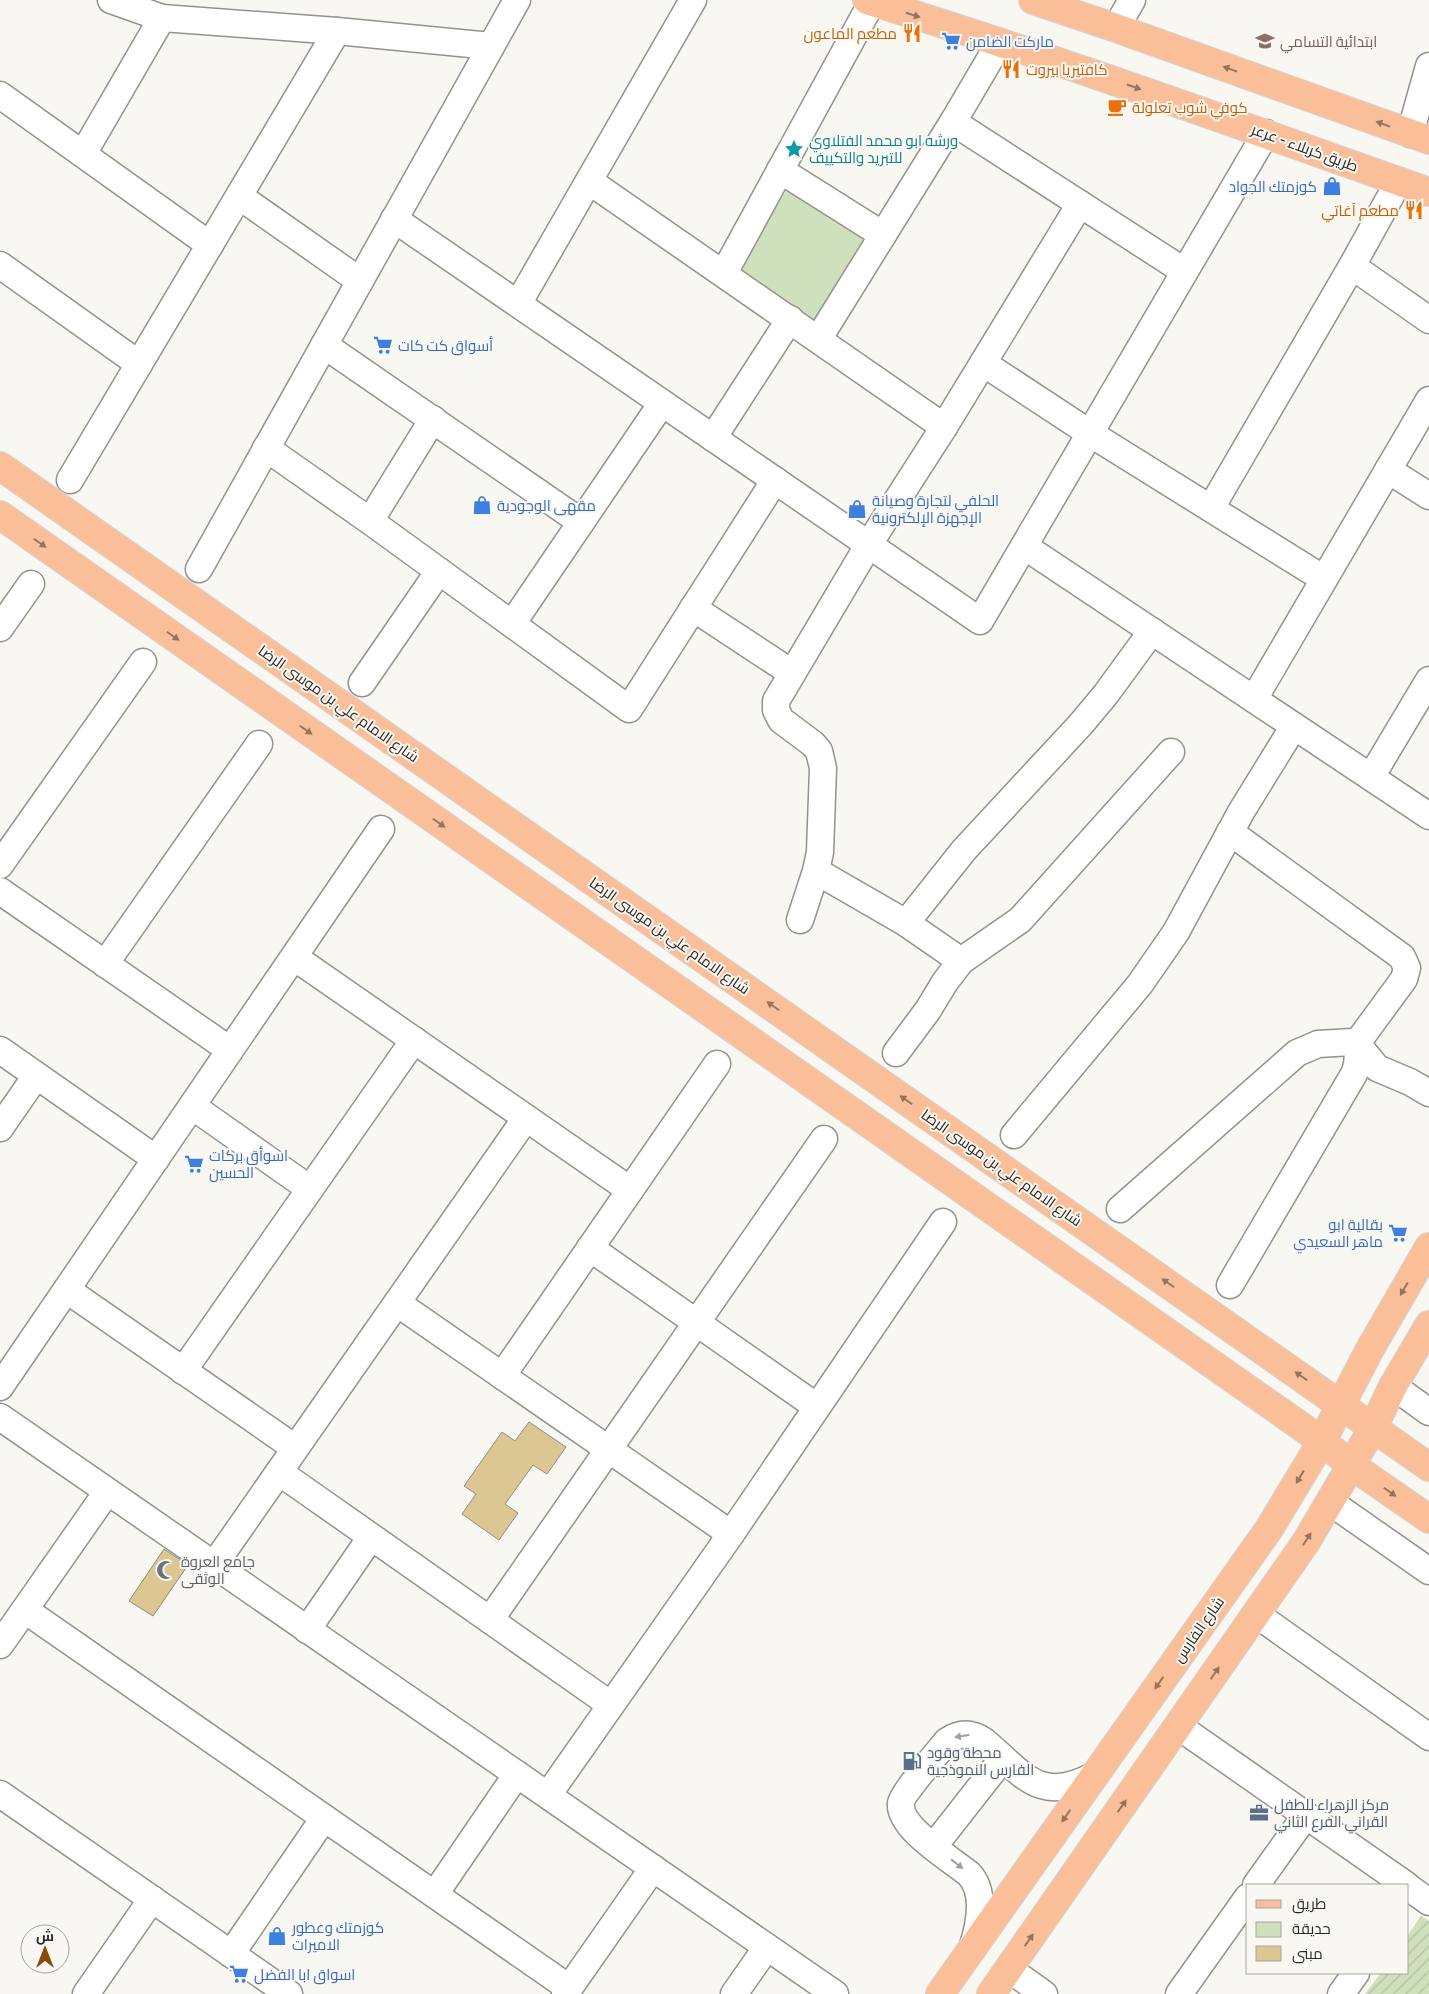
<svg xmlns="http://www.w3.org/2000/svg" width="1429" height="1994" font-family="Commissioner,Cairo,sans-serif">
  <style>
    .green { fill: #cfe0bc }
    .garden { fill: url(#garden-furrows) }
    .building { fill: #dcc692; stroke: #8f8d89 }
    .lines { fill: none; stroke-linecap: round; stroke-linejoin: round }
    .minor-casing { stroke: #94928e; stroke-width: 29 }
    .major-casing { stroke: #d4d4d4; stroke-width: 30 }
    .minor { stroke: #fff; stroke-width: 26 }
    .major { stroke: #fabf98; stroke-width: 28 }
    .oneway { fill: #927460 }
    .oneway2 { fill: #9f9f9e }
    .labels { text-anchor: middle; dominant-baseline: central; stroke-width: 4; stroke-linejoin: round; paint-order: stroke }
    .food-label { font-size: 15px; fill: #c56008; stroke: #f9f7f2; text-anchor: end }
    .shop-label { font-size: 15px; fill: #366cbe; stroke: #f9f7f2; text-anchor: start }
    .education-label { font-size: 15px; fill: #785e54; stroke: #f9f7f2; text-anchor: start }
    .culture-label { font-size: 15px; fill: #0d838f; stroke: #f9f7f2; text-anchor: start }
    .street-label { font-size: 15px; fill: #2a2927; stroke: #f9f7f2 }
    .worship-label { font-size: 15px; fill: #5b616d; stroke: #f9f7f2; text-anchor: start }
    .service-label { font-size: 15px; fill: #4e5e75; stroke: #f9f7f2; text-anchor: start }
  </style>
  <defs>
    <pattern id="garden-furrows" width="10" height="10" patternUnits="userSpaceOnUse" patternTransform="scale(1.25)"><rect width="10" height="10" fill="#cfe0bc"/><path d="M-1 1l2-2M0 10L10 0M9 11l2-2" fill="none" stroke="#b2c0a2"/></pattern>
  </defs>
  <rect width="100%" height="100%" fill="#f9f7f2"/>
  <path class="green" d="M789 187 869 240 817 326 734 271Z"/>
  <path class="garden" d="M1421 1916 1429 1921V1994H1365L1381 1973H1408V1935Z"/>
  <g class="building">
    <path d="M529 1422 566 1447 547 1474 533 1465 505 1504 518 1513 499 1540 462 1514 476 1494 464 1486 502 1432 515 1441Z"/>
    <path d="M164 1549 188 1565 153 1616 129 1601Z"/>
  </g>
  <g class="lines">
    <g class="minor-casing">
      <g id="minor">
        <path d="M111 0 162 18 337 31 491 46"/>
        <path d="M1116 28 1132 0"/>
        <path d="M0 95 210 245"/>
        <path d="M953 122 1184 271"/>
        <path d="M1410 134 1429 66"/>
        <path d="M83 154 162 18"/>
        <path d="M780 170 883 235"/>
        <path d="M589 181 944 427"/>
        <path d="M239 196 360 281"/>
        <path d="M394 219 980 621 1266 133"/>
        <path d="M0 265 139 364"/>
        <path d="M1352 266 1429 320"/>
        <path d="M724 273 872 2"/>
        <path d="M518 304 693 0"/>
        <path d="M819 338 953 122 1000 42"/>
        <path d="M324 345 581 522"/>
        <path d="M983 363 1091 434 1324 579"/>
        <path d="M713 438 790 319"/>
        <path d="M266 448 370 521 629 709 775 480"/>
        <path d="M1388 470 1429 496"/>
        <path d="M70 480 337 31"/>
        <path d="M1211 508 1352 266 1399 181"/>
        <path d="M370 521 433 419"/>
        <path d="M1024 546 1429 816"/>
        <path d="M199 569 517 0"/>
        <path d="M693 608 792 673"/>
        <path d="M512 624 662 403"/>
        <path d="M0 628 31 584"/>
        <path d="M362 683 439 571"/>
        <path d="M1254 699 1429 400"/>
        <path d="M1371 777 1429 680"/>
        <path d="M1230 832 1402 957 1407 968 1404 979 1360 1039C1356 1051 1360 1062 1354 1074L1230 1285"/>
        <path d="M0 865 143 662"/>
        <path d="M816 871 906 923 961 961"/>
        <path d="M0 891 230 1050"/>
        <path d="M800 920 816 871 820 852 823 768 819 751 813 744 781 720 776 710V701L869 544 944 427 1080 204"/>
        <path d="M906 923 964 850 1081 724 1106 694 1152 631"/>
        <path d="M294 957 630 1190"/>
        <path d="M105 964 259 744"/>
        <path d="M0 1050 156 1159"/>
        <path d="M896 1053 928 1010 945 982 961 961 1020 920 1171 752"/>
        <path d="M192 1106 310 1189"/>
        <path d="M0 1128 36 1076"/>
        <path d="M1014 1135 1140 984 1176 932 1241 812 1294 726"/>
        <path d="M1120 1209 1297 1053 1318 1044 1352 1042 1358 1045 1377 1068 1410 1082 1429 1093"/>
        <path d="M590 1248 817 1407"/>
        <path d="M67 1290 295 1448"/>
        <path d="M397 1303 731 1534"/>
        <path d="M183 1371 414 1040"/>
        <path d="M502 1376 717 1064"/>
        <path d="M1393 1386 1429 1412"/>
        <path d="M0 1387 381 829"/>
        <path d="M0 1417 835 1994"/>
        <path d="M279 1472 611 1705"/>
        <path d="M1330 1502 1429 1571"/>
        <path d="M214 1565 526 1118"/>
        <path d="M25 1610 569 1988"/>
        <path d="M1256 1614 1429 1737"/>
        <path d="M490 1620 824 1139"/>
        <path d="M307 1630 371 1537"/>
        <path d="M0 1645 107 1492"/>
        <path d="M1178 1726 1406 1885"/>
        <path d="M0 1794 289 1994"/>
        <path d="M548 1795 731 1534 943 1222"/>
        <path d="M934 1846 1003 1758"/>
        <path d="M1256 1885 1306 1815"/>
        <path d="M1408 1887 1429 1902"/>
        <path d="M435 1894 517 1774"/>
        <path d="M972 1949C979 1927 987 1893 969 1874 952 1860 898 1828 901 1803 902 1794 939 1751 947 1741 959 1733 971 1732 984 1741 1024 1775 1040 1805 1095 1775"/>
        <path d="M231 1954 324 1818"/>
        <path d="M1009 1969 1044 1994"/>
        <path d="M86 1994 152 1899"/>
        <path d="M565 1994 653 1868"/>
        <path d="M734 1994 767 1947"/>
        <path d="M1179 1994 1248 1897"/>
        <path d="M1341 1994 1356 1973"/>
      </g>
    </g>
    <g class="major-casing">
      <g id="major">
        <path d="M867 0C1056 58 1242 126 1429 192"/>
        <path d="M1033 0 1116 28 1429 140"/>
        <path d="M0 466 1429 1467"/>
        <path d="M0 515 1322 1441 1351 1465 1429 1519"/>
        <path d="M940 1994 1269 1529 1322 1441 1370 1349 1429 1247"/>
        <path d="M991 1994 1306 1542 1373 1428 1393 1386 1429 1325"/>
      </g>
    </g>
    <use href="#minor" class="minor"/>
    <use href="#major" class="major"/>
  </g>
  <defs><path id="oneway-solid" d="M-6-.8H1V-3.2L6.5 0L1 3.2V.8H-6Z" transform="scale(1.25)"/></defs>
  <g class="oneway">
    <use href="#oneway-solid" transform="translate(913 15) rotate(17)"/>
    <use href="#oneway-solid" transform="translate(1230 69) rotate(-160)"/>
    <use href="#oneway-solid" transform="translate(1134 87) rotate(19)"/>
    <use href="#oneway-solid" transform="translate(1383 124) rotate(-160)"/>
    <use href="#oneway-solid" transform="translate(40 543) rotate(35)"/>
    <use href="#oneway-solid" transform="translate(173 636) rotate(35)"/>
    <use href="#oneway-solid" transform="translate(306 730) rotate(35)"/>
    <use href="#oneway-solid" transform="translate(439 823) rotate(35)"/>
    <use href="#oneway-solid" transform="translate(773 1006) rotate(-145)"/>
    <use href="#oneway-solid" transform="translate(906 1100) rotate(-145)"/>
    <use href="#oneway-solid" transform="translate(1168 1283) rotate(-145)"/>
    <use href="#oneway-solid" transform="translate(1404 1289) rotate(120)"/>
    <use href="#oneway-solid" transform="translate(1301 1376) rotate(-145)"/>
    <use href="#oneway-solid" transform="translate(1300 1477) rotate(121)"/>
    <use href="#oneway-solid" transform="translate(1390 1492) rotate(35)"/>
    <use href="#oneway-solid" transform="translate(1307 1539) rotate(-57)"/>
    <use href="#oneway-solid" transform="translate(1215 1673) rotate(-55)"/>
    <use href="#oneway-solid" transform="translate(1159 1683) rotate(125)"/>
    <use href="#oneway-solid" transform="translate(1122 1806) rotate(-55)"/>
    <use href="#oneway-solid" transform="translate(1066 1816) rotate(125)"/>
    <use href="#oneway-solid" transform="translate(1029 1940) rotate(-55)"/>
  </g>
  <g class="oneway2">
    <use href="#oneway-solid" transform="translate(962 1736) rotate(172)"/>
    <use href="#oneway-solid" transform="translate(957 1864) rotate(38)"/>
  </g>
  <defs>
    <g id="restaurant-bare" transform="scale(1.5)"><path d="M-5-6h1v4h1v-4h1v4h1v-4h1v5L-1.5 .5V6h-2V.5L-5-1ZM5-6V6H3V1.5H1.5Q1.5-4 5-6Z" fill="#e8710a" stroke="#f9f7f2" stroke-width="2.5" paint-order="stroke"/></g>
    <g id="supermarket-bare" transform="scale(1.5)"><path d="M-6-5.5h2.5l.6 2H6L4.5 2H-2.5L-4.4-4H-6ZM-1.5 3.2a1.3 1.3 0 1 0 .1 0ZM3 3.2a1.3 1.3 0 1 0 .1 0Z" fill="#3f7fe0" stroke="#f9f7f2" stroke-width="2.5" paint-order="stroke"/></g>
    <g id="school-bare" transform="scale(1.5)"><path d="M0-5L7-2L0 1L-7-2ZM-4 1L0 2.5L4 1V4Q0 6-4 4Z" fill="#8d6e63" stroke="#f9f7f2" stroke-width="2.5" paint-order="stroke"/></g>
    <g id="cafe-bare" transform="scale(1.5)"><path d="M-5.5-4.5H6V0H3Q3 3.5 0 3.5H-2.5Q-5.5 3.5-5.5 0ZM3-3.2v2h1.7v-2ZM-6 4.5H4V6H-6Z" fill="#e8710a" stroke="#f9f7f2" stroke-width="2.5" paint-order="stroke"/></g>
    <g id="sight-bare" transform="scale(1.5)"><path d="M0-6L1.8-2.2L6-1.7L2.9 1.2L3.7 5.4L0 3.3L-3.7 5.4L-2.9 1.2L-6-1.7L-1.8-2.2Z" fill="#0f9aa8" stroke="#f9f7f2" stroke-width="2.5" paint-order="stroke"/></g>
    <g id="shop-bare" transform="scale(1.5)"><path d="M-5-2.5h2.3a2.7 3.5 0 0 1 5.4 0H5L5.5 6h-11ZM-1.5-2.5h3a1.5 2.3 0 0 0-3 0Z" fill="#3f7fe0" stroke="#f9f7f2" stroke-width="2.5" paint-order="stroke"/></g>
    <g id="mosque-bare" transform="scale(1.5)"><path d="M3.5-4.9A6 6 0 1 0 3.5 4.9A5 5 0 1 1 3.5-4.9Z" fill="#6b7280" stroke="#f9f7f2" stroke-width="2.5" paint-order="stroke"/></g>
    <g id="fuel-bare" transform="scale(1.5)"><path d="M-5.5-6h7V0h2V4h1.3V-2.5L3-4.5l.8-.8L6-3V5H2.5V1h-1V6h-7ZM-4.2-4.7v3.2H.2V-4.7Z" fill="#5c6f8a" stroke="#f9f7f2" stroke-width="2.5" paint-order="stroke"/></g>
    <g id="office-bare" transform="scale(1.5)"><path d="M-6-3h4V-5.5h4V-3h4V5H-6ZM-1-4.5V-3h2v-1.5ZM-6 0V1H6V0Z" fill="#5c6f8a" stroke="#f9f7f2" stroke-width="2.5" paint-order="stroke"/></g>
  </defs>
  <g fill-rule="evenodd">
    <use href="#restaurant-bare" x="912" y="33"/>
    <use href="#supermarket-bare" x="951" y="41"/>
    <use href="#school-bare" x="1265" y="41"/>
    <use href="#restaurant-bare" x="1011" y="69"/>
    <use href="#cafe-bare" x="1117" y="107"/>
    <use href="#sight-bare" x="794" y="149"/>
    <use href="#shop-bare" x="1332" y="186"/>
    <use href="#restaurant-bare" x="1414" y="210"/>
    <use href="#supermarket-bare" x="383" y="345"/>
    <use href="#shop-bare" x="482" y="505"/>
    <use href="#shop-bare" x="857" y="509"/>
    <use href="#supermarket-bare" x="194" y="1164"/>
    <use href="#supermarket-bare" x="1398" y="1233"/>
    <use href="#mosque-bare" x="166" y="1570"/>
    <use href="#fuel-bare" x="912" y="1761"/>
    <use href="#office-bare" x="1259" y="1813"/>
    <use href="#shop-bare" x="277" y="1936"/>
    <use href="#supermarket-bare" x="239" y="1974"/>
  </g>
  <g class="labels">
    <g class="food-label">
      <text x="897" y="33">مطعم الماعون</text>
      <text x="1026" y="69" text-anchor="start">كافتيريا بيروت</text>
      <text x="1132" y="107" text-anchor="start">كوفي شوب تعلولة</text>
      <text x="1399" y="210">مطعم آغاتي</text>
    </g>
    <g class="shop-label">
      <text x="966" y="41">ماركت الضامن</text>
      <text x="1317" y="186" text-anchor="end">كوزمتك الجواد</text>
      <text x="398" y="345">أسواق كت كات</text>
      <text x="872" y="500">الحلفي لتجارة وصيانة<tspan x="872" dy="17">الإجهزة الإلكترونية</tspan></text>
      <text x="497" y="505">مقهى الوجودية</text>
      <text x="209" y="1155">اسوأق بركات<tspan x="209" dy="17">الحسين</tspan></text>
      <text x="1383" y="1224" text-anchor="end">بقالية ابو<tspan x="1383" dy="17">ماهر السعيدي</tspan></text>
      <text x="292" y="1927">كوزمتك وعطور<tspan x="292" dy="17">الاميرات</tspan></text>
      <text x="254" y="1974">اسواق ابا الفضل</text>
    </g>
    <g class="education-label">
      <text x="1280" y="41">ابتدائية التسامي</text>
    </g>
    <g class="culture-label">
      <text x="809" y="140">ورشه ابو محمد الفتلاوي<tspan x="809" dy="17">للتبريد والتكييف</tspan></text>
    </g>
    <g class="street-label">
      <text transform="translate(1305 147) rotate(20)">طريق كربلاء - عرعر</text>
      <text transform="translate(339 703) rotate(35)">شارع الامام علي بن موسى الرضا</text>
      <text transform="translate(670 935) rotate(35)">شارع الامام علي بن موسى الرضا</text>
      <text transform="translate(1002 1167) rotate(35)">شارع الامام علي بن موسى الرضا</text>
      <text transform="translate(1198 1629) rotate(-55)">شارع الفارس</text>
    </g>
    <g class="worship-label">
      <text x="181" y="1561">جامع العروة<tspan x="181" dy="17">الوثقى</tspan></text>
    </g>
    <g class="service-label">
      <text x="927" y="1752">محطة وقود<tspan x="927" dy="17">الفارس النموذجية</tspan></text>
      <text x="1274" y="1804">مركز الزهراء للطفل<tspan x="1274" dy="17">القراني الفرع الثاني</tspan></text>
    </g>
  </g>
  <rect x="1246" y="1884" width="162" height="90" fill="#f9f7f2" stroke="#a6a5a1"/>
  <rect x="1256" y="1900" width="25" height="8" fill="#fabf98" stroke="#a6a5a1"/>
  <text x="1292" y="1909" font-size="15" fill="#2a2927">طريق</text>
  <rect x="1256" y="1922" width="25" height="15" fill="#cfe0bc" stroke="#a6a5a1"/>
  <text x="1292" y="1934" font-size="15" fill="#2a2927">حديقة</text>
  <rect x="1256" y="1946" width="25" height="15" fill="#dcc692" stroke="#a6a5a1"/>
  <text x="1292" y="1959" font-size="15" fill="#2a2927">مبنى</text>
  <g transform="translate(45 1949)"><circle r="24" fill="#f9f7f2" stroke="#a6a5a1"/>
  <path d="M0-4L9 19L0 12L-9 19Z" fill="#894c0c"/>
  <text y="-8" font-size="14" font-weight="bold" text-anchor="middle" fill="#2a2927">ش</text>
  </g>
</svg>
